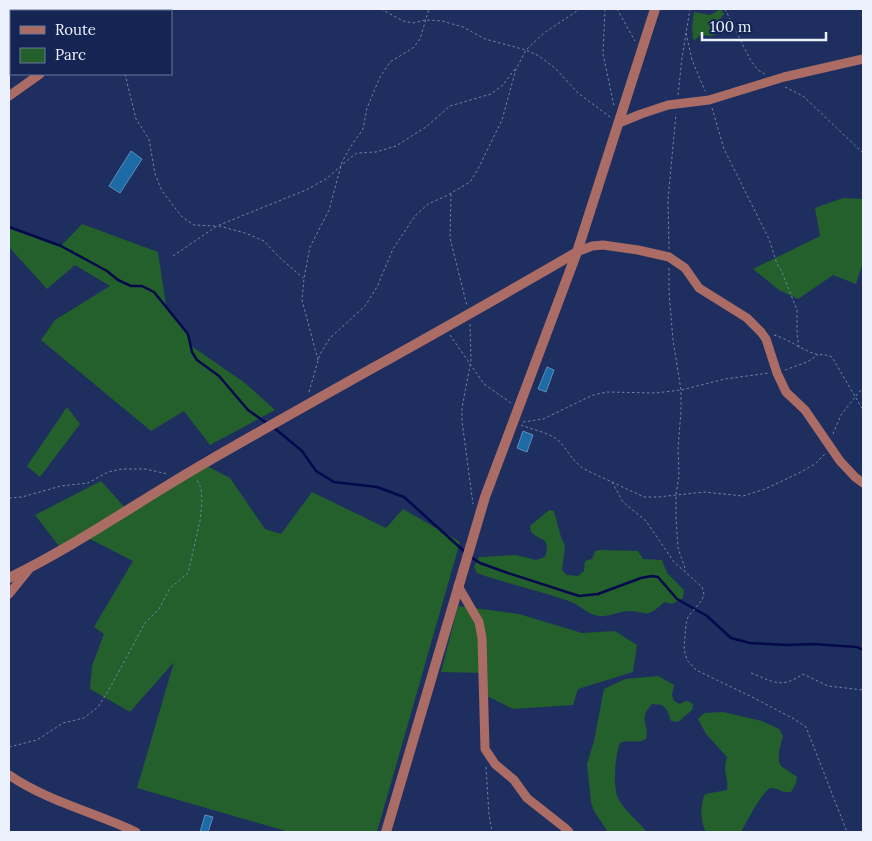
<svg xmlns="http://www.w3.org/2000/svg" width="872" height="841" font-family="Lora,serif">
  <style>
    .green { fill: #23602c }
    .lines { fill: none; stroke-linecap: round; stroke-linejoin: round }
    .stream { stroke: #03094c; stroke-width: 2.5 }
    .building { fill: #1c6ba6; stroke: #5a8ebb }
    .path { stroke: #7682a3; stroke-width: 1; stroke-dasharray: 2.5 2.5; stroke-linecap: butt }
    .minor { stroke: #aa6c65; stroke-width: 9 }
    .tertiary { stroke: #aa6c65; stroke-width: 10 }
  </style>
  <rect width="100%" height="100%" fill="#1e2f5f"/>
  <g class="green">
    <path d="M721 9 724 14 716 24V34L710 36 700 35 695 40 693 39 692 28 694 12 710 15Z"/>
    <path d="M843 198 863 199V262L856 284 833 275 798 299 779 290 753 269 820 236 815 208Z"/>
    <path d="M82 224 158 252 166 306 188 334 190 345 245 383 275 410 210 445 184 411 151 431 41 340 55 320 110 286 75 265 47 289 9 247V227L61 246Z"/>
    <path d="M67 407 80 424 40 477 27 466Z"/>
    <path d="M205 465 230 478 265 529 281 534 312 492 386 528 403 509 460 542 377 832H289L137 788 174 662 130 712 90 689 92 666 104 634 94 627 133 561 86 537 62 550 35 515 101 481 129 512Z"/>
    <path d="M549 510 554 511 561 537 565 546 562 570 567 575 578 576 584 571 585 561 592 559 595 551 600 550 638 551 643 559 662 560 667 573 684 590 683 598 672 604 664 602C660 606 655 611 649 613 643 614 636 611 630 611 620 611 609 617 599 616 587 614 580 605 569 601 538 590 507 584 477 573L474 567 479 557H482L516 555 536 560 545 557C551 536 541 542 531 532L530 526Z"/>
    <path d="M458 606 519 614 582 633 615 631 637 645 633 672 578 689 573 705 513 709 483 694V673L441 672Z"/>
    <path d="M658 676 674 685 672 695 674 701 680 704C686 700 688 700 693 704L692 710 678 722 671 721 667 710 662 705 652 704C637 721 650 722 646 739 638 744 629 739 620 743 615 756 612 788 619 800 625 811 639 822 647 832H608L594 811 591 802 587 764 594 741 604 689 625 679Z"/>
    <path d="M723 712 762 721 779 729 783 736 779 751V762L781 766 797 777 796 783 791 792C780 793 778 788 772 788 764 787 745 825 741 832H706C700 821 700 805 705 794L727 790C729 776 722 774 727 757L706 734 698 719 704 713Z"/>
  </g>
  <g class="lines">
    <g class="stream">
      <path d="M9 227 61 246 107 271 118 280 131 286H142L154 292 188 334 192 352 197 360 219 376 248 410 268 424"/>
      <path d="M273 427 302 451 316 471 334 482 377 487 404 497 466 553"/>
      <path d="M471 557 480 563 505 572 579 596 598 594 641 578 652 576 658 577 677 599 707 616 731 638 750 643 788 645 813 644 857 647 863 650"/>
    </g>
  </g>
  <g class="building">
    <path d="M131 151 142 159 120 193 109 186Z"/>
    <path d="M547 367 554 370 546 392 538 389Z"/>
    <path d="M523 431 533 435 527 452 517 448Z"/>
    <path d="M205 815 213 817 208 832H200Z"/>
  </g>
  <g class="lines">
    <g class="path">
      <path d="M381 9 403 21 413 23 425 20 442 21 463 27 485 39 526 50 539 56 555 68 578 93 610 117"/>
      <path d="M605 9 603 54 614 106"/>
      <path d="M617 9 635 41"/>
      <path d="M725 9 751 61 758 70 765 74"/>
      <path d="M686 33 692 60 705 91"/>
      <path d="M125 74 136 119 149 139 155 174 162 191 182 217 194 225 215 226"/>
      <path d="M785 87 803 96 863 153"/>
      <path d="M678 95 682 58 690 9"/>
      <path d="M712 108 724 149 769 239 777 264 781 270 797 310V333L799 348"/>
      <path d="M451 194 450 238 467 306"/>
      <path d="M219 226 245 233 264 241 278 256 303 278"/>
      <path d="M669 249 668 200 676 114"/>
      <path d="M173 256 217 226 306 190 326 179 350 158 357 153 376 152 396 146 426 127 450 106 491 94 503 85 515 69"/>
      <path d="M669 268V292L673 340 681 390V411L678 448 679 475 676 495V518L678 548 686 571"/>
      <path d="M470 324 471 360 462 408V421L473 504"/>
      <path d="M450 335 484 384 511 403"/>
      <path d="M774 335C789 339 801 350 816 354 822 355 826 354 832 357L863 410"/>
      <path d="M318 360 302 300 304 278 310 247 329 210 342 162 351 146 363 129 367 108 380 77 390 62 413 48 420 39 429 9"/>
      <path d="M785 370 807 362 818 355"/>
      <path d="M309 392 320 354 330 338 365 306 377 287 393 249 415 216 428 204 446 196 470 182 477 171 502 120 516 69 526 50 544 33 580 9"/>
      <path d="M523 422 543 419 593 395 607 392 656 393 681 390 725 379 769 373"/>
      <path d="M521 425C533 430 552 433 561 443 569 453 572 460 584 469L644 497H658L704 492 743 496 765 489 799 473 815 464 825 454"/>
      <path d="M833 434 841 415 863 387"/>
      <path d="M612 482 623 502 646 521 674 562 702 587 704 594 702 600 688 617 686 624 684 649 687 660 696 670 752 697 794 719 806 727 847 832"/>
      <path d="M9 498 22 497 61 486 88 483 108 472 122 469H145L168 474"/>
      <path d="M751 673C774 682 781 689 803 674L828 686 863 690"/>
      <path d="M9 747 37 740 63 723 84 718 98 707 111 686 145 623 159 609 170 588 188 573 200 521 202 502 201 488 196 478"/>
      <path d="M486 767 489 815 492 832"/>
    </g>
    <g class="minor">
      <path d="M129 11 132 9"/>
      <path d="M9 96 40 74"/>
      <path d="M619 123 641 114 668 105 709 100 784 77 863 59"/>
      <path d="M577 252 592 246 603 245 638 250 669 257 685 268 699 288 747 318 761 332 766 339 777 373 786 392 805 410 840 461 855 477 863 483"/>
      <path d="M458 586 479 622 482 638 485 749 495 764 514 780 527 798 565 828 569 832"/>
      <path d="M9 594 30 568"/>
      <path d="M9 775C47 801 94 812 136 832"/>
    </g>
    <g class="tertiary">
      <path d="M9 578C77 545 139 501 205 463 328 392 454 324 577 252"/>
      <path d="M386 832 485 497 577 252 655 9"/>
    </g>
  </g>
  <rect width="872" height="841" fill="none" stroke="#ecf1fe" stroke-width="20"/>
  <rect x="10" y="10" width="162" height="65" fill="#142554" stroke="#6a7798"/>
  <rect x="20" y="26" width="25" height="8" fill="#aa6c65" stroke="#6a7798"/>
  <text x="55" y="35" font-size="15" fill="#ecf1fe">Route</text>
  <rect x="20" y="48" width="25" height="15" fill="#23602c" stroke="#6a7798"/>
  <text x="55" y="60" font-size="15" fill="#ecf1fe">Parc</text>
  <path d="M702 32v8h124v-8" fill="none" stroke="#ecf1fe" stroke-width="2.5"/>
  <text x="710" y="32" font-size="15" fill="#ecf1fe" stroke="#142554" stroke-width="4" paint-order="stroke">100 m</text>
</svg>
